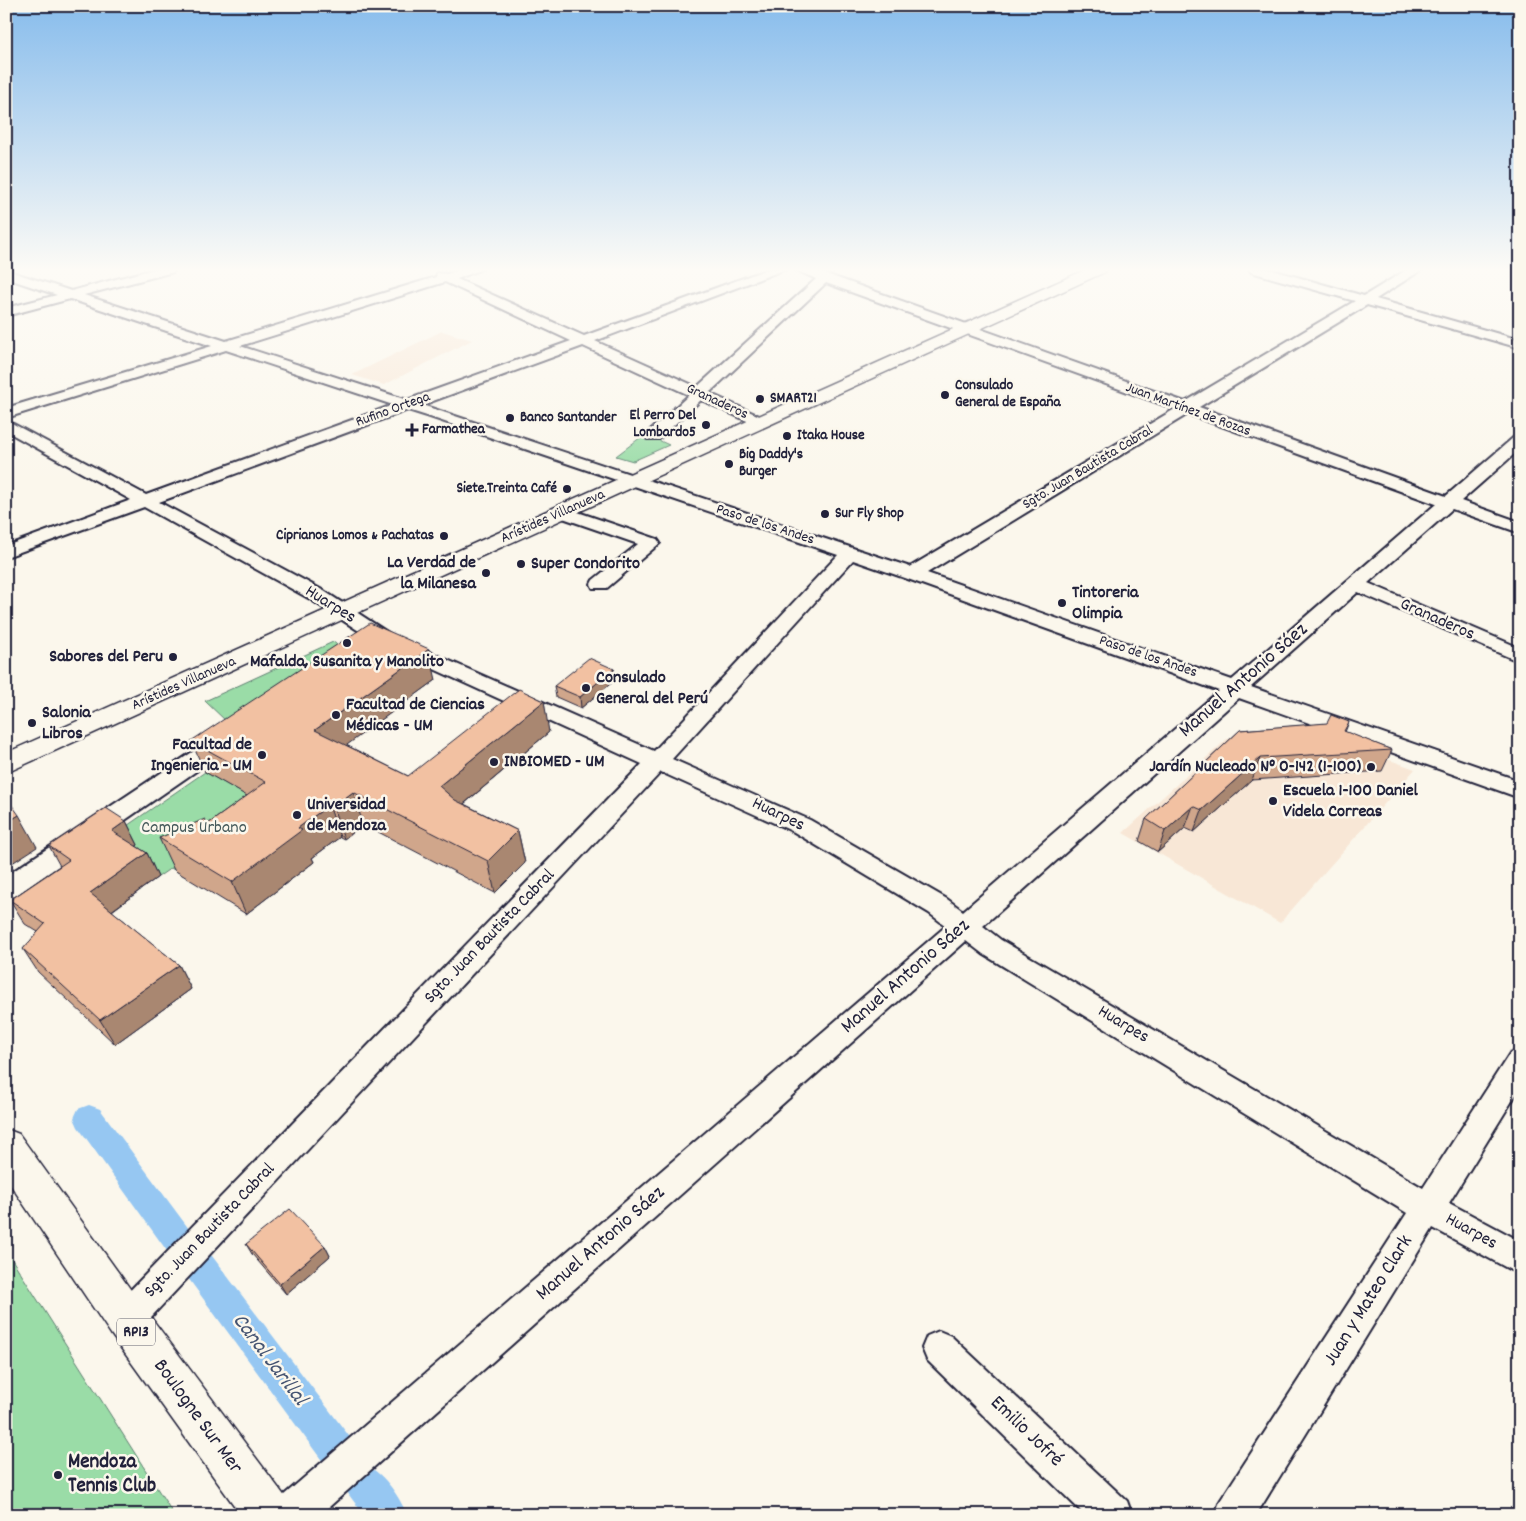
<svg xmlns="http://www.w3.org/2000/svg" width="1526" height="1521" font-family="Dekko,sans-serif">
  <style>
    .built { fill: #f8e7d6 }
    .green { fill: #9adca7; stroke: #5e7f71 }
    .lines { fill: none; stroke-linecap: round; stroke-linejoin: round }
    .canal { fill: #96c7f2; fill-rule: evenodd }
    .minor-casing { stroke: #22223b; stroke-width: 4 }
    .major-casing { stroke: #22223b; stroke-width: 3 }
    .minor { fill: #fbf7ec; fill-rule: evenodd }
    .major { fill: #fbf7ec; fill-rule: evenodd }
    .wall { fill: #d0a68b; stroke: #22223b }
    .shaded-wall { fill: #a98771; stroke: #22223b }
    .building { fill: #f2c1a2; stroke: #22223b }
    .poi-dot { fill: #22223b; stroke: #fbf7ec; stroke-width: 2 }
    .labels { text-anchor: middle; dominant-baseline: central; stroke-width: 5; stroke-linejoin: round; paint-order: stroke }
    .far-poi-label { font-size: 15px; font-weight: bold; fill: #22223b; stroke: #fbf7ec; text-anchor: start }
    .far-street-label { font-size: 15px; fill: #22223b; stroke: #fbf7ec }
    .shield { fill: #fbf7ec; stroke: #636270; stroke-width: 1 }
    .shield-label { font-size: 16px; font-weight: bold; fill: #22223b }
    .poi-label { font-size: 18px; font-weight: bold; fill: #22223b; stroke: #fbf7ec; text-anchor: start }
    .street-label { font-size: 18px; fill: #22223b; stroke: #fbf7ec }
    .park-label { font-size: 18px; fill: #465a5b; stroke: #fbf7ec }
    .near-street-label { font-size: 21px; fill: #22223b; stroke: #fbf7ec }
    .near-poi-label { font-size: 21px; font-weight: bold; fill: #22223b; stroke: #fbf7ec; text-anchor: start }
    .near-water-label { font-size: 22px; font-style: italic; fill: #455472; stroke: #fbf7ec }
  </style>
  <rect width="100%" height="100%" fill="#fbf7ec"/>
  <filter id="ink" filterUnits="userSpaceOnUse"><feTurbulence type="fractalNoise" baseFrequency=".02" numOctaves="2"/><feDisplacementMap in="SourceGraphic" scale="10" xChannelSelector="R" yChannelSelector="G"/><feConvolveMatrix kernelMatrix="1 2 1 2 8 2 1 2 1" color-interpolation-filters="sRGB"/></filter>
  <g filter="url(#ink)">
    <g class="built">
      <path d="M442 331 472 340 384 385 352 375Z"/>
      <path d="M1311 732 1415 769 1280 923 1123 833 1227 739Z"/>
    </g>
    <g class="green">
      <path d="M645 434 669 445 633 461 616 456Z"/>
      <path d="M333 642 342 647 227 722 205 701Z"/>
      <path d="M205 772 279 814 191 880 171 868 158 877 124 855 118 832Z"/>
      <path d="M6 1250 174 1515H6Z"/>
    </g>
    <g class="lines">
      <g class="canal">
        <path d="M89 1105 100 1109 189 1229 194 1240 189 1251 178 1256 167 1251 78 1127 74 1118 78 1109Z"/>
        <path d="M200 1251 212 1256 352 1440 357 1453 352 1466 339 1471 326 1466 188 1278 183 1267 188 1256Z"/>
        <path d="M362 1463C383 1472 398 1494 407 1515H364L349 1495 343 1482 349 1469Z"/>
      </g>
      <g class="minor-casing">
        <g id="minor">
          <path d="M154 269H175L173 272 84 295 226 341 436 277 437 273 447 274 462 269H482L457 279 584 336 768 269H786L595 341 697 387 816 279 794 269H812L1185 402 1355 301 1251 272 1249 269H1269L1364 296 1408 269H1423L1376 299 1520 340V348L1367 305 1199 407 1446 496 1514 437 1520 435V449L1461 501 1520 522V533L1452 509 1368 583 1520 648V662L1358 592 1251 687 1520 781V798L1239 698 983 926 1001 940 1423 1188 1510 1053 1520 1050V1088L1449 1203 1520 1241V1275L1433 1228 1256 1515H1215L1220 1501 1407 1213 983 954 966 941 320 1515H272L277 1501 946 926 929 913 794 832 661 772 138 1331 126 1336 114 1331 109 1319 114 1307 642 764 379 644 310 599 144 507 6 557V546L131 500 6 431V420L146 495 393 405 226 350 6 418V408L212 346 70 299 6 316V308L57 295 6 278V270L71 291ZM445 282 571 341 407 400 240 346ZM826 283 1175 409 910 567 422 405 583 346 689 395 647 433 645 436 647 439H659L701 400 756 425H766L769 422 766 419 709 393ZM408 410 427 416 838 555 654 751 393 636 324 591 159 502ZM1188 414 1436 504 1232 680 927 573ZM853 560 905 578 1219 691 963 911 947 899 810 820 672 759Z"/>
          <path d="M563 507 657 539 660 543 607 588H593L591 584 593 580 638 544 557 516 554 512 557 508Z"/>
          <path d="M223 735 231 737 234 742 231 747 15 896 6 898V876L215 737Z"/>
          <path d="M939 1331 951 1336 1127 1501 1132 1515H1085L927 1360 922 1348 927 1336Z"/>
        </g>
      </g>
      <g class="major-casing">
        <g id="major">
          <path d="M1087 269H1107L1105 272 6 773V753Z"/>
          <path d="M6 1129 19 1134 141 1304 286 1498 292 1515H241L111 1334 6 1178Z"/>
        </g>
      </g>
      <use href="#minor" class="minor"/>
      <use href="#major" class="major"/>
    </g>
    <g class="wall">
      <path d="M614 669 615 680 581 708 556 697 554 686Z"/>
      <path d="M436 680 346 745 408 776 549 732 464 804 518 831 525 863 495 893 363 824 344 839 340 837 312 858 314 862 246 914 174 870 159 838 208 824 247 796 205 772 191 741Z"/>
      <path d="M1349 722 1345 732 1392 750 1382 771 1252 780 1194 832 1185 828 1158 852 1139 841 1146 819 1240 730Z"/>
      <path d="M126 821 138 845 136 846 147 853 158 877 112 911 179 965 191 989 115 1044 38 972 23 949 38 932 25 924 10 900 60 866 49 846Z"/>
      <path d="M246 1244 325 1246 330 1256 286 1294 252 1254Z"/>
    </g>
    <g class="shaded-wall">
      <path d="M429 649 436 680 325 761 315 730Z"/>
      <path d="M614 669 615 680 581 708 580 697Z"/>
      <path d="M544 701 549 732 447 818 439 786Z"/>
      <path d="M1260 758 1252 780 1194 832 1202 810Z"/>
      <path d="M353 792 363 824 344 839 333 807Z"/>
      <path d="M329 805 340 837 312 858 314 862 246 914 232 882 298 828Z"/>
      <path d="M1193 806 1185 828 1158 852 1165 831Z"/>
      <path d="M19 815 37 847 6 867V823Z"/>
      <path d="M126 821 138 845 124 855 112 831Z"/>
      <path d="M518 831 525 863 495 893 488 861Z"/>
      <path d="M147 853 158 877 103 917 90 893Z"/>
      <path d="M179 965 191 989 115 1044 100 1020Z"/>
      <path d="M325 1246 330 1256 286 1294 280 1284Z"/>
    </g>
    <g class="building">
      <path d="M370 623 429 649 315 730 408 776 519 689 544 701 439 786 455 800 518 831 488 861 353 792 333 807 329 805 298 828 302 830 232 882 159 838 205 819 208 824 266 782 191 741Z"/>
      <path d="M589 658 614 669 580 697 554 686Z"/>
      <path d="M1331 715 1349 722 1344 731 1392 750 1260 758 1202 810 1193 806 1165 831 1146 819 1240 730 1327 723Z"/>
      <path d="M6 797 19 815 6 823Z"/>
      <path d="M106 808 126 821 112 831 147 853 90 893 179 965 100 1020 23 949 45 924 10 900 69 860 49 846Z"/>
      <path d="M290 1209 325 1246 280 1284 246 1244Z"/>
    </g>
  </g>
  <linearGradient id="sky" x2="0" y2="1"><stop stop-color="#87bcec"/><stop offset="0.56" stop-color="#fdfbf6"/><stop offset="1" stop-color="#fdfbf6" stop-opacity="0"/></linearGradient>
  <rect width="1526" height="482" fill="url(#sky)"/>
  <g class="poi-dot">
    <circle cx="945" cy="395" r="5"/>
    <circle cx="760" cy="399" r="5"/>
    <circle cx="510" cy="418" r="5"/>
    <circle cx="706" cy="425" r="5"/>
    <path d="M409.5 422.5h5v5h5v5h-5v5h-5v-5h-5v-5h5z"/>
    <circle cx="787" cy="436" r="5"/>
    <circle cx="729" cy="464" r="5"/>
    <circle cx="567" cy="489" r="5"/>
    <circle cx="825" cy="514" r="5"/>
    <circle cx="444" cy="536" r="5"/>
    <circle cx="521" cy="564" r="5"/>
    <circle cx="486" cy="573" r="5"/>
    <circle cx="1062" cy="603" r="5"/>
    <circle cx="347" cy="643" r="5"/>
    <circle cx="173" cy="657" r="5"/>
    <circle cx="586" cy="688" r="5"/>
    <circle cx="336" cy="715" r="5"/>
    <circle cx="32" cy="723" r="5"/>
    <circle cx="262" cy="755" r="5"/>
    <circle cx="494" cy="762" r="5"/>
    <circle cx="1371" cy="767" r="5"/>
    <circle cx="1273" cy="801" r="5"/>
    <circle cx="297" cy="815" r="5"/>
    <circle cx="58" cy="1475" r="5"/>
  </g>
  <g class="labels">
    <g class="far-poi-label">
      <text x="955" y="386">Consulado<tspan x="955" dy="17">General de España</tspan></text>
      <text x="770" y="399">SMART21</text>
      <text x="696" y="416" text-anchor="end">El Perro Del<tspan x="696" dy="17">Lombardo5</tspan></text>
      <text x="520" y="418">Banco Santander</text>
      <text x="422" y="430">Farmathea</text>
      <text x="797" y="436">Itaka House</text>
      <text x="739" y="455">Big Daddy's<tspan x="739" dy="17">Burger</tspan></text>
      <text x="557" y="489" text-anchor="end">Siete.Treinta Café</text>
      <text x="835" y="514">Sur Fly Shop</text>
      <text x="434" y="536" text-anchor="end">Ciprianos Lomos &amp; Pachatas</text>
    </g>
    <g class="far-street-label">
      <text transform="translate(717 402) rotate(25)">Granaderos</text>
      <text transform="translate(393 410) rotate(-20)">Rufino Ortega</text>
      <text transform="translate(1188 410) rotate(20)">Juan Martínez de Rozas</text>
      <text transform="translate(1088 468) rotate(-31)">Sgto. Juan Bautista Cabral</text>
      <text transform="translate(553 517) rotate(-24)">Arístides Villanueva</text>
      <text transform="translate(765 525) rotate(18)">Paso de los Andes</text>
      <text transform="translate(1148 657) rotate(19)">Paso de los Andes</text>
      <text transform="translate(184 684) rotate(-24)">Arístides Villanueva</text>
    </g>
    <rect class="shield" x="117" y="1318.5" width="38" height="27" rx="4"/>
    <g class="shield-label">
      <text x="136" y="1332">RP13</text>
    </g>
    <g class="poi-label">
      <text x="476" y="563" text-anchor="end">La Verdad de<tspan x="476" dy="21">la Milanesa</tspan></text>
      <text x="531" y="564">Super Condorito</text>
      <text x="1072" y="593">Tintoreria<tspan x="1072" dy="21">Olimpia</tspan></text>
      <text x="163" y="657" text-anchor="end">Sabores del Peru</text>
      <text x="347" y="662" text-anchor="middle">Mafalda, Susanita y Manolito</text>
      <text x="596" y="678">Consulado<tspan x="596" dy="21">General del Perú</tspan></text>
      <text x="346" y="705">Facultad de Ciencias<tspan x="346" dy="21">Médicas - UM</tspan></text>
      <text x="42" y="713">Salonia<tspan x="42" dy="21">Libros</tspan></text>
      <text x="252" y="745" text-anchor="end">Facultad de<tspan x="252" dy="21">Ingenieria - UM</tspan></text>
      <text x="504" y="762">INBIOMED - UM</text>
      <text x="1361" y="767" text-anchor="end">Jardín Nucleado N° 0-142 (1-100)</text>
      <text x="1283" y="791">Escuela 1-100 Daniel<tspan x="1283" dy="21">Videla Correas</tspan></text>
      <text x="307" y="805">Universidad<tspan x="307" dy="21">de Mendoza</tspan></text>
    </g>
    <g class="street-label">
      <text transform="translate(330 605) rotate(32)">Huarpes</text>
      <text transform="translate(1437 620) rotate(24)">Granaderos</text>
      <text transform="translate(778 815) rotate(26)">Huarpes</text>
      <text transform="translate(490 937) rotate(-46)">Sgto. Juan Bautista Cabral</text>
      <text transform="translate(1123 1025) rotate(31)">Huarpes</text>
      <text transform="translate(210 1231) rotate(-46)">Sgto. Juan Bautista Cabral</text>
      <text transform="translate(1471 1232) rotate(29)">Huarpes</text>
    </g>
    <g class="park-label">
      <text x="194" y="828">Campus Urbano</text>
    </g>
    <g class="near-street-label">
      <text transform="translate(1244 681) rotate(-41)">Manuel Antonio Sáez</text>
      <text transform="translate(906 977) rotate(-41)">Manuel Antonio Sáez</text>
      <text transform="translate(601 1244) rotate(-41)">Manuel Antonio Sáez</text>
      <text transform="translate(1369 1301) rotate(-58)">Juan y Mateo Clark</text>
      <text transform="translate(197 1417) rotate(54)">Boulogne Sur Mer</text>
      <text transform="translate(1026 1432) rotate(44)">Emilio Jofré</text>
    </g>
    <g class="near-poi-label">
      <text x="68" y="1463">Mendoza<tspan x="68" dy="24">Tennis Club</tspan></text>
    </g>
    <g class="near-water-label">
      <text transform="translate(269 1360) rotate(53)">Canal Jarillal</text>
    </g>
  </g>
  <rect width="1526" height="1521" fill="none" stroke="#fbf7ec" stroke-width="25"/>
  <rect x="12" y="12" width="1501" height="1496" fill="none" stroke="#22223b" stroke-width="2" filter="url(#ink)"/>
</svg>
